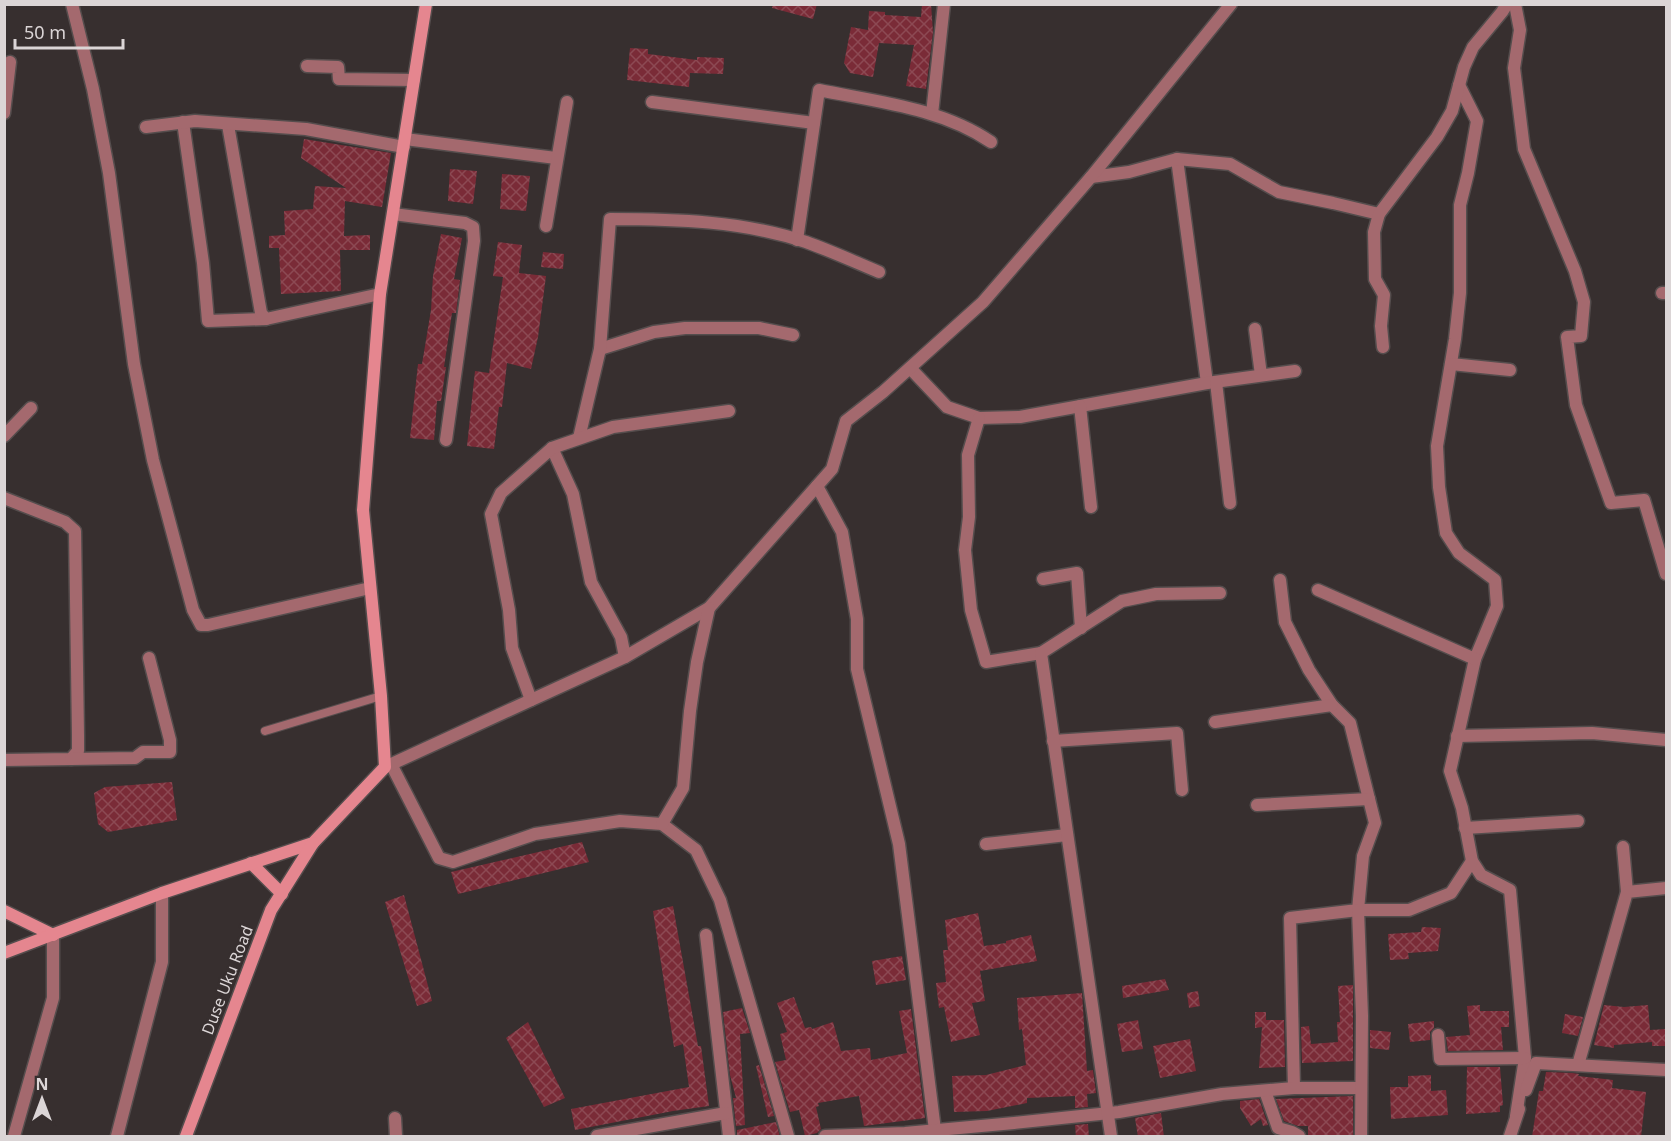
<svg xmlns="http://www.w3.org/2000/svg" width="1671" height="1141" font-family="'Noto Sans',sans-serif">
  <style>
    .building { fill: url(#building-cross-hatch) }
    .lines { fill: none; stroke-linecap: round; stroke-linejoin: round }
    .lane-casing { stroke: #554d4d; stroke-width: 10 }
    .street-casing { stroke: #554d4d; stroke-width: 15 }
    .secondary-casing { stroke: #554d4d; stroke-width: 15 }
    .lane { stroke: #a4696e; stroke-width: 8 }
    .street { stroke: #a4696e; stroke-width: 12 }
    .secondary { stroke: #e5868f; stroke-width: 12 }
    .labels { text-anchor: middle; dominant-baseline: central; stroke-width: 4.5; stroke-linejoin: round; paint-order: stroke }
    .street-label { font-size: 16px; fill: #dbd5d6; stroke: #372f2f }
  </style>
  <defs>
    <pattern id="building-cross-hatch" width="8" height="8" patternUnits="userSpaceOnUse" patternTransform="scale(1.5)"><rect width="8" height="8" fill="#7a2b37"/><path d="M0 0l8 8M0 8l8-8" fill="none" stroke="#8c4953"/></pattern>
  </defs>
  <rect width="100%" height="100%" fill="#372f2f"/>
  <g class="building">
    <path d="M773 4H817L813 19 772 8Z"/>
    <path d="M922 4H931L933 32 926 89 906 86 914 45 879 43 873 77 850 73 844 63 851 27 868 30 869 11 885 12V15L921 17Z"/>
    <path d="M630 48 648 49V54L697 60V57L724 58 723 74 690 73 689 87 627 80Z"/>
    <path d="M304 139 391 153 382 207 345 201 344 236 370 235V250H340L341 291 281 294 279 248H269V236L285 235 284 211 313 209 315 186 346 188 301 158Z"/>
    <path d="M450 169 477 171 473 204 448 201Z"/>
    <path d="M502 174 530 176 526 211 500 209Z"/>
    <path d="M441 234 462 238 454 279 460 280 456 313H452L444 367H446L441 401H437L434 440 410 438 418 364H422L431 310 433 276Z"/>
    <path d="M498 242 522 245 519 273 546 276 538 337 531 369 507 363 502 407H499L494 449 467 446 475 371 489 373 503 277 493 276Z"/>
    <path d="M543 252 564 254 563 269 541 267Z"/>
    <path d="M172 782 177 820 108 832 98 824 94 793 105 787Z"/>
    <path d="M582 842 589 862 458 894 451 872Z"/>
    <path d="M404 895 432 1001 417 1006 385 902Z"/>
    <path d="M673 906 698 1046H701L709 1106 673 1111 575 1130 571 1109 689 1087 683 1044 674 1047 653 911Z"/>
    <path d="M978 913 984 946 1006 943V941L1031 935 1037 961 980 971 985 1001 972 1003 980 1035 951 1042 944 1007 939 1008 936 983 946 982 943 950H948L945 920Z"/>
    <path d="M1422 927 1441 928 1438 951 1408 953 1409 959 1390 960 1388 934 1421 932Z"/>
    <path d="M902 956 906 980 876 985 872 961Z"/>
    <path d="M1165 979 1169 990 1123 998 1122 986Z"/>
    <path d="M1353 985V1061L1302 1063 1301 1027 1309 1026 1311 1044 1338 1042 1337 1022H1340L1338 986Z"/>
    <path d="M1198 991 1200 1006 1189 1008 1187 993Z"/>
    <path d="M1082 993 1087 1071 1093 1070 1096 1093 1087 1094 1088 1107 1075 1108V1096L1027 1098V1103L987 1111 954 1112 952 1076 986 1075 1026 1065 1022 1029 1019 1030 1017 998Z"/>
    <path d="M794 997 805 1028 811 1027 812 1029 833 1022 841 1051 870 1048 871 1060 907 1053 899 1011 911 1009 925 1118 864 1126 859 1096 818 1103 819 1106 816 1107 821 1129 817 1133 805 1136 799 1110 790 1112 775 1062 786 1060 780 1034 787 1032 777 1003Z"/>
    <path d="M1480 1005V1011H1509V1027H1501L1503 1050 1448 1051 1446 1037 1470 1035 1467 1006Z"/>
    <path d="M1604 1005 1624 1007 1648 1005 1650 1030 1666 1029V1046H1652V1042L1614 1045V1048L1594 1045Z"/>
    <path d="M742 1008 750 1033 740 1034 745 1125 736 1126 733 1098H736L730 1075 723 1012Z"/>
    <path d="M1255 1012H1266V1020H1284L1285 1067 1259 1068 1262 1027 1255 1028Z"/>
    <path d="M1565 1014 1583 1017 1578 1036 1562 1033Z"/>
    <path d="M1138 1020 1143 1049 1122 1052 1117 1024Z"/>
    <path d="M1434 1021V1028L1430 1032V1040L1410 1042 1408 1024Z"/>
    <path d="M528 1022 565 1098 544 1107 506 1038Z"/>
    <path d="M1370 1030 1391 1032 1389 1050 1370 1048Z"/>
    <path d="M1190 1039 1196 1071 1160 1078 1153 1046Z"/>
    <path d="M759 1065 774 1116 768 1117 756 1066Z"/>
    <path d="M1467 1067H1500L1503 1105 1500 1106V1112L1466 1114Z"/>
    <path d="M1546 1072 1572 1073 1579 1074 1578 1076 1613 1080 1612 1088 1646 1092 1641 1137H1532L1539 1091H1543Z"/>
    <path d="M1431 1075V1091L1446 1090 1448 1115 1391 1119 1390 1087H1408V1076Z"/>
    <path d="M1353 1096V1137H1308V1126H1298L1284 1121 1276 1099Z"/>
    <path d="M1259 1099 1268 1125 1263 1126 1261 1119 1251 1126 1240 1108V1101Z"/>
    <path d="M1161 1113 1164 1137H1138L1135 1118Z"/>
    <path d="M776 1122 780 1137H737V1130Z"/>
    <path d="M1088 1124 1089 1137H1076L1075 1125Z"/>
  </g>
  <g class="lines">
    <g class="lane-casing">
      <path id="lane" d="M265 731 381 696"/>
    </g>
    <g class="street-casing">
      <g id="street">
        <path d="M72 4 93 89 109 173 134 364 153 460 193 610 201 625H208L370 588"/>
        <path d="M1515 4 1520 30 1514 68 1524 149 1575 271 1584 302 1581 336 1567 337 1576 405 1611 503 1644 500 1666 574"/>
        <path d="M307 66 338 67 339 79 414 80"/>
        <path d="M1459 85 1477 121 1468 173 1460 205V293L1455 339 1437 446 1439 487 1446 533 1459 553 1495 580 1497 606 1475 659 1450 771 1462 808 1472 861 1481 875 1510 890 1525 1058 1516 1116"/>
        <path d="M652 102 814 123"/>
        <path d="M4 113 10 62"/>
        <path d="M932 114 944 4"/>
        <path d="M183 122 203 263 208 321 266 319"/>
        <path d="M228 125 261 313 266 319 380 294"/>
        <path d="M146 127 195 121 306 129 404 147"/>
        <path d="M405 139 556 158"/>
        <path d="M1177 159 1207 383"/>
        <path d="M1091 177 1129 172 1177 159 1230 164 1279 192 1333 203 1379 214"/>
        <path d="M393 214 465 223 473 227 474 241 446 440"/>
        <path d="M546 226 567 102"/>
        <path d="M797 240 819 90C878 102 941 108 991 142"/>
        <path d="M1662 293H1666"/>
        <path d="M1255 329 1261 375"/>
        <path d="M1383 347 1381 326 1384 295 1375 279 1374 232 1379 214 1437 137 1452 111 1464 67 1473 47 1502 12 1507 4"/>
        <path d="M600 349 654 332 685 328H759L793 335"/>
        <path d="M1451 364 1510 370"/>
        <path d="M910 368 947 407 979 418 1020 417 1207 383 1295 371"/>
        <path d="M1216 382 1230 503"/>
        <path d="M1080 406 1091 507"/>
        <path d="M979 418 968 455 969 517 965 550 971 610 986 662 1041 653"/>
        <path d="M4 436 31 408"/>
        <path d="M579 438 600 349 610 219C676 219 743 221 806 242 831 251 855 262 879 272"/>
        <path d="M552 448 573 494 591 582 621 637 625 657"/>
        <path d="M817 486 842 532 857 619V669L899 844 935 1130"/>
        <path d="M4 498 65 522 75 531 78 735V751L71 759 4 760"/>
        <path d="M1043 579 1077 573 1081 628"/>
        <path d="M1280 580 1285 622 1309 670 1332 705 1350 723 1375 823 1363 856 1358 910 1290 918 1294 1088"/>
        <path d="M1318 590 1475 659"/>
        <path d="M531 700 512 648 509 610 491 514 501 493 552 448 613 427 729 411"/>
        <path d="M1215 722 1332 705"/>
        <path d="M1457 736 1592 733 1666 740"/>
        <path d="M1053 741 1177 733 1182 790"/>
        <path d="M71 759 135 758 143 752H170V740L149 658"/>
        <path d="M391 764 439 858 453 862 535 834 620 821 662 824 696 850 720 900 788 1136"/>
        <path d="M385 767 625 657 709 608 832 469 846 421 883 392 983 302 1091 177 1231 4"/>
        <path d="M1257 805 1369 799"/>
        <path d="M662 824 683 788 690 711 697 662 709 608"/>
        <path d="M1465 828 1578 821"/>
        <path d="M986 844 1067 835"/>
        <path d="M1623 847 1627 892"/>
        <path d="M706 935 729 1136"/>
        <path d="M1438 1035 1440 1059 1525 1058"/>
        <path d="M1578 1065 1627 892 1666 888"/>
        <path d="M1526 1090 1536 1063 1666 1070"/>
        <path d="M1265 1091 1278 1128 1292 1132 1299 1136"/>
        <path d="M395 1118 396 1136"/>
        <path d="M14 1136 53 998V935"/>
        <path d="M117 1136 162 962V893"/>
        <path d="M597 1136 726 1113"/>
        <path d="M825 1136 905 1133 1014 1123 1119 1112 1222 1094 1294 1088H1361"/>
        <path d="M1111 1136 1041 653 1122 601 1156 594 1220 593"/>
        <path d="M1361 1136 1362 1016 1358 910H1409L1451 893 1472 861"/>
        <path d="M1510 1136 1519 1109"/>
      </g>
    </g>
    <g class="secondary-casing">
      <g id="secondary">
        <path d="M251 863 282 894"/>
        <path d="M4 911 53 935"/>
        <path d="M4 953 162 893 313 843 385 767 381 696 363 510 380 294 426 4"/>
        <path d="M186 1136 271 910 313 843"/>
      </g>
    </g>
    <use href="#lane" class="lane"/>
    <use href="#street" class="street"/>
    <use href="#secondary" class="secondary"/>
  </g>
  <g class="labels">
    <g class="street-label">
      <text transform="translate(227 980) rotate(-69)">Duse Uku Road</text>
    </g>
  </g>
  <rect width="1671" height="1141" fill="none" stroke="#dbd5d6" stroke-width="12"/>
  <g transform="translate(42 1099)" stroke="#372f2f" stroke-width="4.5" paint-order="stroke">
  <path d="M0-4.5L10 22L0 15L-10 22Z" fill="#dbd5d6"/>
  <text y="-9" font-size="16" font-weight="bold" text-anchor="middle" fill="#dbd5d6">N</text>
  </g>
  <path d="M15 39v9h108v-9" fill="none" stroke="#dbd5d6" stroke-width="3"/>
  <text x="24" y="39" font-size="18" fill="#dbd5d6" stroke="#372f2f" stroke-width="4.5" paint-order="stroke">50 m</text>
</svg>
